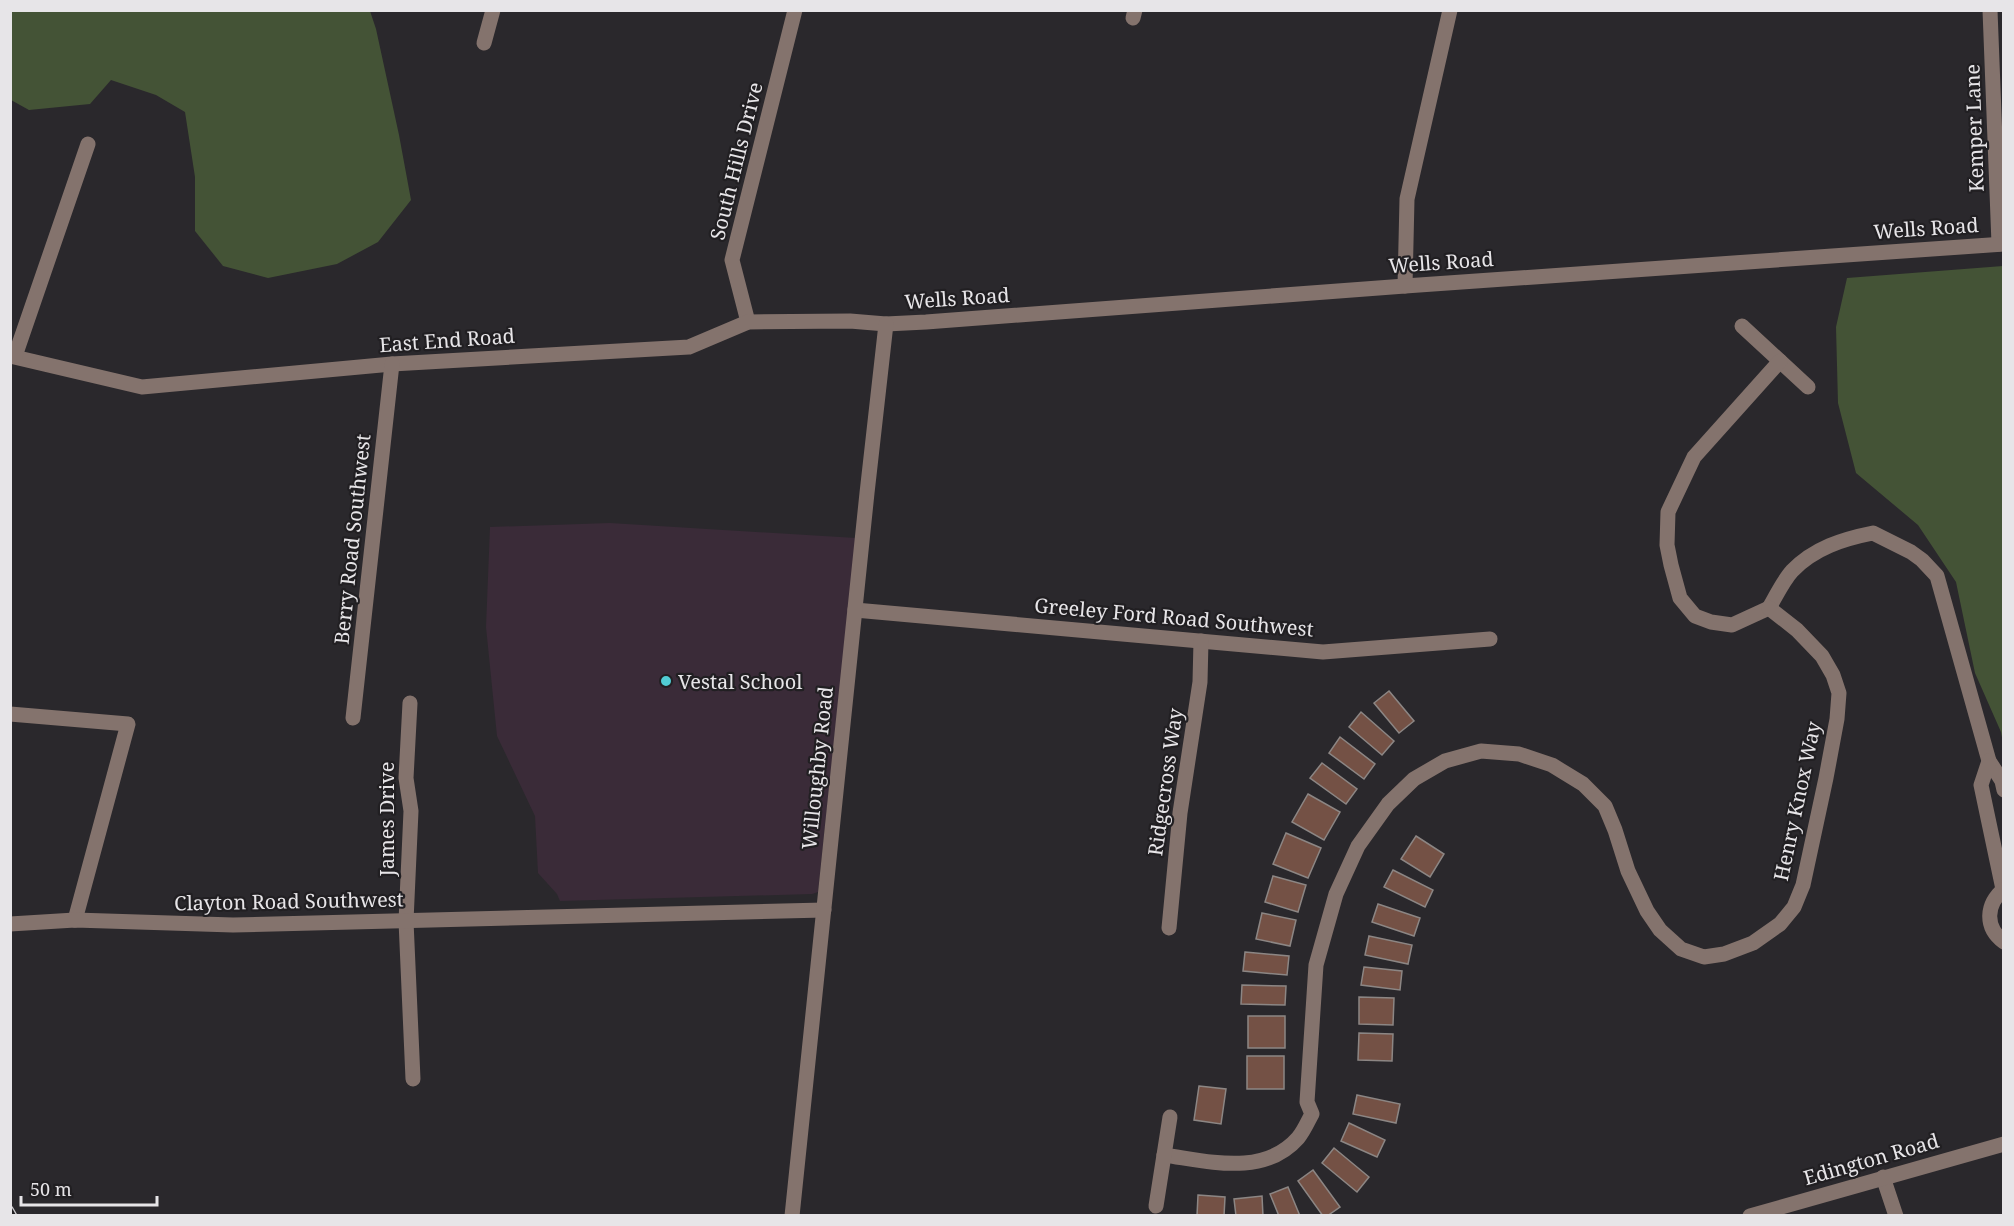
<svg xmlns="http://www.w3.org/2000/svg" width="2014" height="1226" font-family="'Noto Serif',serif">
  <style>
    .education { fill: #3a2b38 }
    .green { fill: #445336 }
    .building { fill: #745145; stroke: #8c8684; stroke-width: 1.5 }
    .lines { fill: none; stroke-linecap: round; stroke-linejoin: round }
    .minor { stroke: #84736d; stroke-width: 15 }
    .rail-casing { stroke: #cfcdd0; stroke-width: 7 }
    .rail { stroke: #211f22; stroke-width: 4.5; stroke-dasharray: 14; stroke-linecap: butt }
    .poi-dot { fill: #51ccd4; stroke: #211f22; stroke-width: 2 }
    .labels { text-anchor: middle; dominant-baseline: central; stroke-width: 4.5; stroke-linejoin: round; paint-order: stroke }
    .street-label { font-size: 20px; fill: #e7e5e8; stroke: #211f22 }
    .poi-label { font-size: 20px; fill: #e7e5e8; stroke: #211f22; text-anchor: start }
  </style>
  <rect width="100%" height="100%" fill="#2a282c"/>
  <path class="education" d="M610 523 856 538 818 892 812 894 560 901 557 894 538 873 535 816 497 736 486 627 490 527Z"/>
  <g class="green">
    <path d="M10 11H370L376 29 399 135 411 200 378 242 337 264 268 278 223 266 195 231V177L185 112 156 95 111 80 90 104 29 110 11 100Z"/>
    <path d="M2003 266H2004L2003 743 2001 732 1975 673 1956 582 1918 525 1856 473 1838 403 1836 327 1847 278Z"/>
  </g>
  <g class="building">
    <path d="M1389 691 1414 721 1399 733 1374 703Z"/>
    <path d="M1361 712 1394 741 1382 755 1349 727Z"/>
    <path d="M1340 737 1375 764 1364 779 1329 753Z"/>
    <path d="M1322 763 1357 789 1346 804 1310 778Z"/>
    <path d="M1308 794 1340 812 1324 840 1292 822Z"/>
    <path d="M1286 833 1321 848 1308 878 1273 864Z"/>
    <path d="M1416 836 1444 854 1430 877 1401 859Z"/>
    <path d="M1393 870 1433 890 1425 907 1384 887Z"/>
    <path d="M1273 876 1306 885 1298 912 1265 902Z"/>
    <path d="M1378 904 1420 918 1414 936 1372 922Z"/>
    <path d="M1262 913 1296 920 1290 946 1256 939Z"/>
    <path d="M1369 936 1412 945 1408 964 1365 955Z"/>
    <path d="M1245 952 1289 956 1287 975 1243 971Z"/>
    <path d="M1364 967 1402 971 1400 990 1361 985Z"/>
    <path d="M1242 985 1286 986 1285 1005 1241 1004Z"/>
    <path d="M1359 997 1394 998 1393 1025 1359 1024Z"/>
    <rect x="1248" y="1016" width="37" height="32"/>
    <path d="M1359 1033 1393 1034 1392 1061 1358 1060Z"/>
    <rect x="1247" y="1056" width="37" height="33"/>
    <path d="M1199 1086 1226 1089 1221 1124 1194 1120Z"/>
    <path d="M1357 1095 1400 1104 1396 1123 1353 1114Z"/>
    <path d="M1349 1123 1385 1140 1377 1157 1341 1141Z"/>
    <path d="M1334 1148 1369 1177 1357 1192 1322 1163Z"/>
    <path d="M1313 1170 1340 1207 1327 1216H1323L1298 1181Z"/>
    <path d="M1288 1187 1300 1216H1279L1270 1194Z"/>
    <path d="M1198 1195 1225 1197 1224 1216H1197Z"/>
    <path d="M1262 1196 1263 1216H1236L1234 1199Z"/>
  </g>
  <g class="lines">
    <g class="minor">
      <path d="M1990 10 1999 244"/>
      <path d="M1133 18 1135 10"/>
      <path d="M484 43 493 10"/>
      <path d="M1405 286 1407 199 1450 10"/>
      <path d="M748 322 732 260 795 10"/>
      <path d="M1742 326 1808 387"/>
      <path d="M10 356 142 387 392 364 689 347 748 322 850 321 886 324 926 322 1405 286 2004 244"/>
      <path d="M15 356 88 144"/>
      <path d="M1769 608C1776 596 1783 581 1792 571 1814 548 1843 539 1873 533L1911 552 1922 560 1937 576 1989 761 2002 781 2004 790"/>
      <path d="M1769 608 1732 625 1711 622 1695 616 1680 598 1671 565 1667 545 1668 512 1694 457 1780 361"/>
      <path d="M855 610 1323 652 1490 639"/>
      <path d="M410 703 406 778 411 811 406 921 413 1079"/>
      <path d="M10 714 128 724 75 920"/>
      <path d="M353 718 392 364"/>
      <path d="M1989 761 1981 785 2004 894"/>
      <path d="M2004 889C1986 904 1984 927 2004 942"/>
      <path d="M10 924 75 920 233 925 824 910"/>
      <path d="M1169 928 1180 813 1200 682 1201 641"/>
      <path d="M1164 1155C1208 1161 1264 1177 1298 1138 1304 1131 1308 1121 1312 1114L1307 1102 1316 965 1336 894 1358 846 1388 804 1414 779 1445 761 1481 751 1519 754 1552 765 1583 784 1605 806 1615 830 1628 871 1647 911 1660 930 1681 949 1704 957 1724 954 1753 943 1780 924 1794 907 1803 885 1826 778 1837 719 1839 693 1833 675 1822 656 1797 630 1769 608"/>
      <path d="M1883 1177 1896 1216"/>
      <path d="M1156 1206 1170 1117"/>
      <path d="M792 1216 867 493 886 324"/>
      <path d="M1750 1216 2004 1144"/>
    </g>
    <g class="rail-casing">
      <path id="rail" d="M10 1209 14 1216"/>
    </g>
    <use href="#rail" class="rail"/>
  </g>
  <circle class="poi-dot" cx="666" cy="681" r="6"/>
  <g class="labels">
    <g class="street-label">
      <text transform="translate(1974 128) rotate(-92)">Kemper Lane</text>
      <text transform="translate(736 161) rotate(-76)">South Hills Drive</text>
      <text transform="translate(1926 228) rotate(-4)">Wells Road</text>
      <text transform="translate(1441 262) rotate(-4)">Wells Road</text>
      <text transform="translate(957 298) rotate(-4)">Wells Road</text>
      <text transform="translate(447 340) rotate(-4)">East End Road</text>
      <text transform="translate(352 539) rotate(-84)">Berry Road Southwest</text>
      <text transform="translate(1174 617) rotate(5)">Greeley Ford Road Southwest</text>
      <text transform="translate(817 768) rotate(-84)">Willoughby Road</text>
      <text transform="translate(1165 782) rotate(-82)">Ridgecross Way</text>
      <text transform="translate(1797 801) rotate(-78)">Henry Knox Way</text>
      <text transform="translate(386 819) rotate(-90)">James Drive</text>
      <text transform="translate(289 901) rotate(-1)">Clayton Road Southwest</text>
      <text transform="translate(1871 1159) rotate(-16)">Edington Road</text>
    </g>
    <g class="poi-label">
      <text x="678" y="681">Vestal School</text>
    </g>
  </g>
  <rect width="2014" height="1226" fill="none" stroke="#e7e5e8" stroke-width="24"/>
  <path d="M21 1196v9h136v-9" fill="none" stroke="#e7e5e8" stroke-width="3"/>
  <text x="30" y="1196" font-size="18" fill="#e7e5e8" stroke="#211f22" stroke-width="4.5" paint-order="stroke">50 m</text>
</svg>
